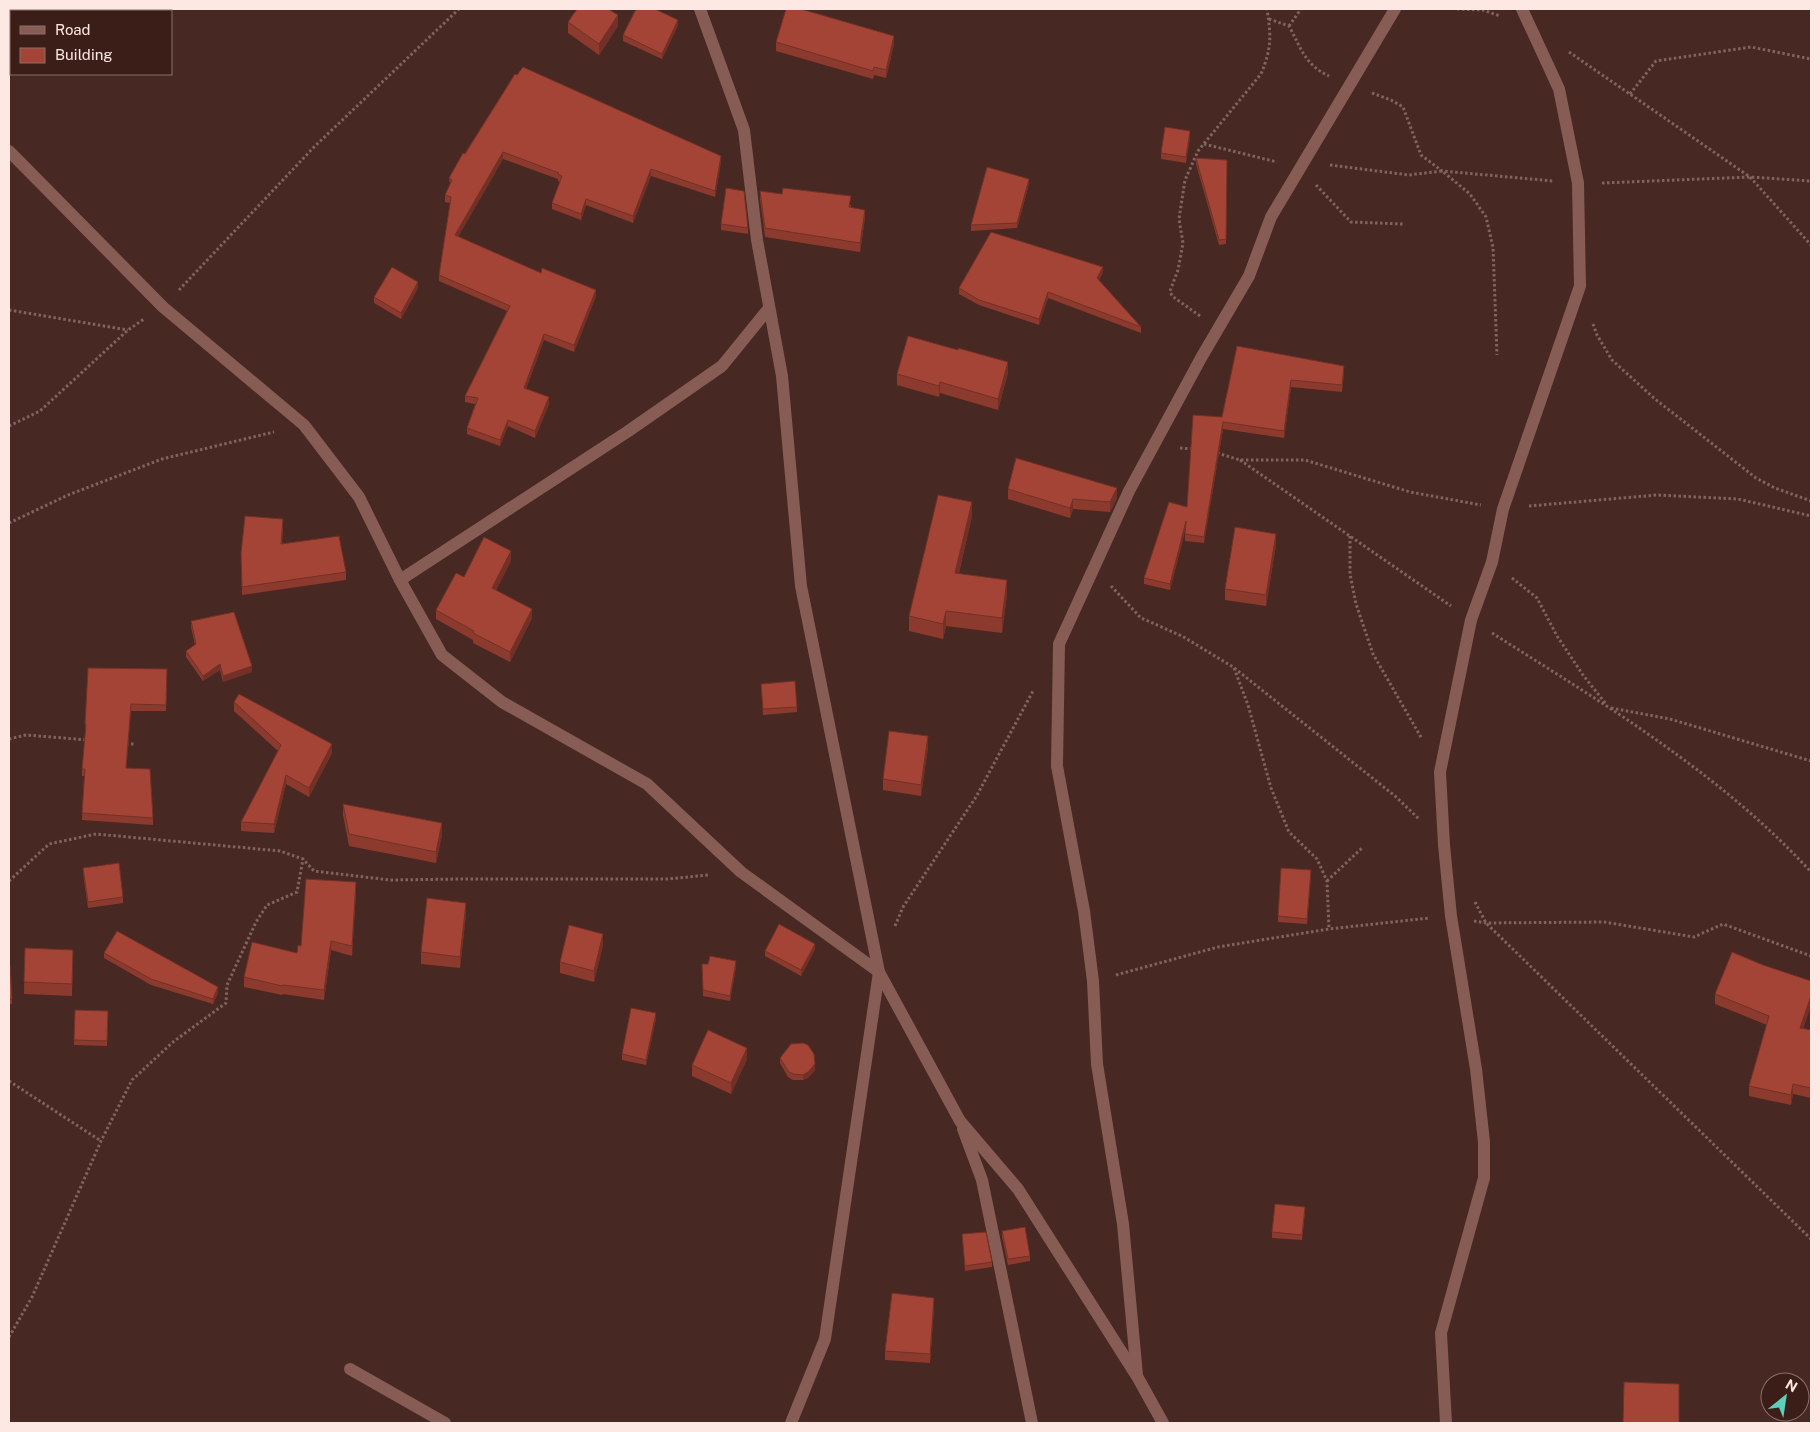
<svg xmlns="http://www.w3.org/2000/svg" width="1820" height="1432" font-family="'Public Sans',sans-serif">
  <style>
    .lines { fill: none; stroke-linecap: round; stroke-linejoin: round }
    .path { stroke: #80645f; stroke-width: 3; stroke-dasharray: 2.5 2.5; stroke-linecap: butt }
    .street { stroke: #875c55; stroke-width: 12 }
    .wall { fill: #8c3a2e }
    .shaded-wall { fill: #723026 }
    .building { fill: #a34436; stroke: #723026 }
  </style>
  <rect width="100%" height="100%" fill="#472822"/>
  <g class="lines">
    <g class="path">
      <path d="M1457 9 1483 10 1500 16"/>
      <path d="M1269 19 1289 26C1301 48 1305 65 1329 76"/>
      <path d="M1289 26 1301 9"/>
      <path d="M1569 52 1750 177 1811 245"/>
      <path d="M1372 93 1391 100 1403 107 1421 155 1442 171 1553 181"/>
      <path d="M1630 94 1656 61 1751 47 1811 59"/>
      <path d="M1204 144 1277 162"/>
      <path d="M1330 165 1409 175 1442 171 1470 194 1486 217 1493 247 1497 355"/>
      <path d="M1602 183 1750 177 1811 181"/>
      <path d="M1316 185 1351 222 1403 224"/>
      <path d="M179 290 314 147 459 9"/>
      <path d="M9 310 128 330"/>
      <path d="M1200 316 1172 296 1170 291 1178 270 1183 243 1179 219 1185 180 1198 151 1261 74C1272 47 1271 36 1267 9"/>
      <path d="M1593 324 1597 335 1612 360 1655 399 1756 478 1775 488 1811 501"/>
      <path d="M9 426 40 411 128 330 144 319"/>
      <path d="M1180 448 1193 449"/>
      <path d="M1217 453 1240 460H1305L1410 492 1481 505"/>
      <path d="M1240 460 1451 606"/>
      <path d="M1529 506 1657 495 1738 499 1811 516"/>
      <path d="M9 523 68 495 162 459 274 432"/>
      <path d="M1350 536V574L1356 604 1373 654 1422 739"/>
      <path d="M1512 578 1537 598 1557 636 1583 675 1606 704"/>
      <path d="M1111 586 1141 618 1182 636 1233 667 1395 796 1419 819"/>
      <path d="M1492 633C1604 704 1720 773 1811 872"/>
      <path d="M1234 668 1248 705 1271 788 1289 832 1317 859 1327 881 1329 929"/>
      <path d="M1611 708 1670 719 1811 761"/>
      <path d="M9 739 26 735 88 740"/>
      <path d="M126 744H136"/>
      <path d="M9 881 49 844 96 834 280 851 303 859 314 871 390 880 460 879H667L708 875"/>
      <path d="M1327 881 1363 847"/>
      <path d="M1475 902 1486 923 1811 1239"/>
      <path d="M1474 921 1486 923 1604 922 1694 937 1723 924 1811 956"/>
      <path d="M895 926 903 907 976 797 1033 691"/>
      <path d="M1116 975 1218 947 1329 929 1429 918"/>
      <path d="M9 1081 101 1141"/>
      <path d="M9 1337 32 1297 101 1141 132 1080 173 1042 226 1003 227 985 256 922 267 905 297 892 303 859"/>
    </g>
    <g class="street">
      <path d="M700 9 744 130 757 240 782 376 801 586 879 972 825 1339 791 1423"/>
      <path d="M9 151 163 307 304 425 359 497 400 580 442 655 502 702 647 784 741 872 879 972 960 1121 1018 1189 1138 1378 1163 1423"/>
      <path d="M400 580 627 432 722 366 769 308"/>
      <path d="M963 1129 982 1180 1032 1423"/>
      <path d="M350 1369 445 1423"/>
      <path d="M1137 1375 1123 1224 1097 1064 1093 981 1084 911 1057 766 1059 644 1129 491 1201 358 1249 276 1271 217 1395 9"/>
      <path d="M1446 1423 1441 1333 1484 1178V1142L1476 1069 1451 916 1444 845 1440 772 1471 620 1492 562 1503 509 1580 286 1578 183 1559 89 1522 9"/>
    </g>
  </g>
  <g class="wall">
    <path d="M568 22 618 26 599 55 568 33Z"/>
    <path d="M678 25 662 59 623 41V35Z"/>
    <path d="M776 42 894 44 886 78 874 75 873 79 776 51Z"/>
    <path d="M515 74 721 162 715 197 651 176 633 223 586 205 581 220 552 209V203L560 182 558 181V179L503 159 458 237 596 296 574 352 544 340 526 389 549 404 535 438 508 426 500 446 467 434V428L475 404 465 402V396L507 311 439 281V275L450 203 445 202V195L450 185 449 178Z"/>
    <path d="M1190 137 1186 163 1161 159V153Z"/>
    <path d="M1196 158 1227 160 1226 244 1219 245 1196 164Z"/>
    <path d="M1029 184 1017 228 971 231V225Z"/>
    <path d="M760 191 851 205V208L865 218 860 252 765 237 760 199Z"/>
    <path d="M721 224 748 228V234L721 230Z"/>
    <path d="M1103 272 1099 280 1141 327V333L1048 298 1039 325 979 305 959 294V288Z"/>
    <path d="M418 288 401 319 374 303V297Z"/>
    <path d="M1237 346 1344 373 1342 392 1291 387 1284 438 1223 429 1204 543 1185 541V530L1170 590 1144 584V578L1187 507 1222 417Z"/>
    <path d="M1008 373 998 410 940 393 939 397 897 385V374Z"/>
    <path d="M1008 489 1117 498 1110 512 1073 509 1070 518 1008 499Z"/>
    <path d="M972 516 959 573 1007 594 1002 633 946 626 943 639 909 631V616Z"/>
    <path d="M283 527 282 544 346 572V580L242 595 241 553Z"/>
    <path d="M1276 545 1266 606 1225 600V589Z"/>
    <path d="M511 561 496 590 532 618 510 662 473 643V640L436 619V610L464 577Z"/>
    <path d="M191 621 252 672 223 682 220 670 203 681 186 657V651L195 645 191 627Z"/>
    <path d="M167 669 166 711H131L126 768 153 818V825L82 820 84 776H82V769L86 730H85V724Z"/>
    <path d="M761 684 797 707V712L763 715Z"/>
    <path d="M234 702 332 753 309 797 286 784 274 833 241 831V822L278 751 234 711Z"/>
    <path d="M928 747 921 796 883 790V779Z"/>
    <path d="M343 804 442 835 436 863 349 846 343 815Z"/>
    <path d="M83 868 123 897V903L88 908 83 873Z"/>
    <path d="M1311 876 1307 924 1278 922V916Z"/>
    <path d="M356 891 352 956 331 950 324 1000 283 994 282 995 244 987V977L297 953 301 946Z"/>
    <path d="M466 914 460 968 421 964V952Z"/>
    <path d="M603 945 594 982 560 973V962Z"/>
    <path d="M25 948 73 950 72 996 24 994Z"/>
    <path d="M815 949 801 976 765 956V951Z"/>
    <path d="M104 953 218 993 213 1004 151 985 104 958Z"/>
    <path d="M702 964 736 967 730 1001 703 996Z"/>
    <path d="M9 965H10L12 1004H9Z"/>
    <path d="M1763 965 1811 981V1006L1803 1028 1811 1030V1098L1793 1094 1791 1105 1749 1096V1086L1767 1025 1715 1004V994Z"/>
    <path d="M75 1010 108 1011 107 1046 74 1045Z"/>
    <path d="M656 1018 646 1065 622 1060V1054Z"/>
    <path d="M780 1058 815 1070 808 1078 803 1080H793L788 1077 780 1063Z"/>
    <path d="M747 1059 731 1094 692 1076V1065Z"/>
    <path d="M1305 1212 1302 1240 1272 1238V1232Z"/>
    <path d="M1002 1231 1030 1256V1261L1008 1265 1002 1237Z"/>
    <path d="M962 1234 992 1262V1267L965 1271Z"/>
    <path d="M934 1307 930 1363 885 1360V1351Z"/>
  </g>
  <g class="shaded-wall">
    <path d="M618 15V26L599 55V44Z"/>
    <path d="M678 20V25L662 59V54Z"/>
    <path d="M894 36V44L886 78V70Z"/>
    <path d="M1190 131V137L1186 163V157Z"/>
    <path d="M503 152V159L455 242V235Z"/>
    <path d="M721 156V162L715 197V191Z"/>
    <path d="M651 169V176L633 223V216Z"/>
    <path d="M1029 179V184L1017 228V223Z"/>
    <path d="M586 199V205L581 220V214Z"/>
    <path d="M865 210V218L860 252V243Z"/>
    <path d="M1103 267V272L1097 284V278Z"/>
    <path d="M418 282V288L401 319V313Z"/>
    <path d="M596 290V296L574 352V345Z"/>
    <path d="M1048 292V298L1039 325V319Z"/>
    <path d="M544 334V340L524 394V388Z"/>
    <path d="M1008 362V373L998 410V399Z"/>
    <path d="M1344 366V373L1342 392V385Z"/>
    <path d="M1291 380V387L1284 438V431Z"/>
    <path d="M940 382V393L939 397V386Z"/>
    <path d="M549 397V404L535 438V431Z"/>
    <path d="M508 420V426L500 446V440Z"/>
    <path d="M1223 422V429L1204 543V537Z"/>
    <path d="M1117 488V498L1110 512V502Z"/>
    <path d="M1073 499V509L1070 518V508Z"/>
    <path d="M972 502V516L955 588V573Z"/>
    <path d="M1186 521V528L1170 590V584Z"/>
    <path d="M1276 534V545L1266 606V595Z"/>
    <path d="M511 551V561L492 598V588Z"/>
    <path d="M1007 580V594L1002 633V618Z"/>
    <path d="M532 609V618L510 662V652Z"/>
    <path d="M946 611V626L943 639V624Z"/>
    <path d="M220 664V670L203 681V676Z"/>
    <path d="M252 666V672L223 682V676Z"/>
    <path d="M131 704V711L126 774V768Z"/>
    <path d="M928 736V747L921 796V785Z"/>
    <path d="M332 744V753L309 797V788Z"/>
    <path d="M286 775V784L274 833V824Z"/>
    <path d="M442 823V835L436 863V852Z"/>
    <path d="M356 882V891L352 956V946Z"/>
    <path d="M466 903V914L460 968V957Z"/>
    <path d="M603 934V945L594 982V971Z"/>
    <path d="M331 941V950L324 1000V990Z"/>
    <path d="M815 944V949L801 976V970Z"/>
    <path d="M736 961V967L730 1001V996Z"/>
    <path d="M218 987V993L213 1004V999Z"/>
    <path d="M1811 996V1006L1800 1038V1028Z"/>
    <path d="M656 1013V1018L646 1065V1060Z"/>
    <path d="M747 1048V1059L731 1094V1083Z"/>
    <path d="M815 1064V1070L808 1078 803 1080V1075Z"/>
    <path d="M1793 1084V1094L1791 1105V1095Z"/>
    <path d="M934 1298V1307L930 1363V1354Z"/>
  </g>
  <g class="building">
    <path d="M577 9H608L618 15 599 44 568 22Z"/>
    <path d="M636 9H655L678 20 662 54 623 35Z"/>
    <path d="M786 9H801L894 36 886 70 874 67 873 71 776 42Z"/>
    <path d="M523 67 721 156 715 191 651 169 633 216 586 199 581 214 552 203 562 176 558 174 559 173 503 152 455 235 541 273 542 268 596 290 574 345 544 334 524 388 549 397 535 431 508 420 500 440 467 428 478 398 465 396 510 306 439 275 451 197 445 195 452 180 449 178 463 153 465 154 515 74 517 75Z"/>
    <path d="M1165 127 1190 131 1186 157 1161 153Z"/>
    <path d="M1196 158 1227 160 1226 239 1219 240Z"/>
    <path d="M987 167 1029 179 1017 223 971 225Z"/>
    <path d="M726 188 744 191 748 228 721 224Z"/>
    <path d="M783 188 851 196 849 207 865 210 860 243 765 228 760 191 782 194Z"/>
    <path d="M991 232 1103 267 1097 278 1141 327 1048 292 1039 319 979 300 959 288Z"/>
    <path d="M392 267 418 282 401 313 374 297Z"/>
    <path d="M908 336 958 350V348L1008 362 998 399 940 382 939 386 897 374Z"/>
    <path d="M1237 346 1344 366 1342 385 1291 380 1284 431 1223 422 1204 537 1185 534 1186 521 1170 584 1144 578 1169 502 1187 507 1193 415 1222 417Z"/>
    <path d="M1016 458 1117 488 1110 502 1073 499 1070 508 1008 489Z"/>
    <path d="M938 495 972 502 955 573 1007 580 1002 618 946 611 943 624 909 616Z"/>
    <path d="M245 516 283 519 281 544 339 536 346 572 242 587 241 553Z"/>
    <path d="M1235 527 1276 534 1266 595 1225 589Z"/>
    <path d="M484 537 511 551 492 588 532 609 510 652 473 633 474 631 436 610 456 573 464 577Z"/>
    <path d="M234 612 252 666 223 676 220 664 203 676 186 651 196 644 191 621Z"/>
    <path d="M88 668 167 669 166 705 131 704 126 768 150 769 153 818 82 813 85 769H82L86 724H85Z"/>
    <path d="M795 681 797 707 763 709 761 684Z"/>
    <path d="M239 694 332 744 309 788 286 775 274 824 241 822 281 745 234 702Z"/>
    <path d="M889 731 928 736 921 785 883 779Z"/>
    <path d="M343 804 442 823 436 852 349 834Z"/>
    <path d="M119 863 123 897 88 902 83 868Z"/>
    <path d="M1281 868 1311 870 1307 919 1278 916Z"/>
    <path d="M306 879 356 882 352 946 331 941 324 990 283 985 282 986 244 977 252 942 297 953 298 945 301 946Z"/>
    <path d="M427 898 466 903 460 957 421 952Z"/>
    <path d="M779 924 815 944 801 970 765 951Z"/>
    <path d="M569 925 603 934 594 971 560 962Z"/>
    <path d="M117 931 218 987 213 999 151 979 104 953Z"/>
    <path d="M25 948 73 950 72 984 24 982Z"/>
    <path d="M1732 952 1763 965 1811 981V996L1800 1028 1811 1030V1088L1793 1084 1791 1095 1749 1086 1769 1016 1715 994Z"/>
    <path d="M710 956 736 961 730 996 703 990 702 964H708Z"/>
    <path d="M9 965H10L12 999H9Z"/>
    <path d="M631 1008 656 1013 646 1060 622 1054Z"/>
    <path d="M75 1010 108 1011 107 1041 74 1040Z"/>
    <path d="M708 1030 747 1048 731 1083 692 1065Z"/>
    <path d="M803 1043 808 1045 814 1054 815 1064 808 1072 803 1075 793 1074 788 1071 780 1058 791 1044Z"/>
    <path d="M1275 1204 1305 1207 1302 1235 1272 1232Z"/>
    <path d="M1025 1227 1030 1256 1008 1259 1002 1231Z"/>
    <path d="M986 1232 992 1262 965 1266 962 1234Z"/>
    <path d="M892 1293 934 1298 930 1354 885 1351Z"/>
    <path d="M1624 1382 1679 1384V1423H1623Z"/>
  </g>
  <rect width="1820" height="1432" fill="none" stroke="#fde8e4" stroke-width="20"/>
  <rect x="10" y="10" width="162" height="65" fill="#3c1e19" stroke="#896f6a"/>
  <rect x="20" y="26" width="25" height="8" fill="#875c55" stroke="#896f6a"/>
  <text x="55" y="35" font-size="15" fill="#fde8e4">Road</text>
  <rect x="20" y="48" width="25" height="15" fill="#a34436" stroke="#896f6a"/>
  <text x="55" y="60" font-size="15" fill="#fde8e4">Building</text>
  <g transform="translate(1785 1397) rotate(30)"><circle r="24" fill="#3c1e19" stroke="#896f6a"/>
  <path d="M0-4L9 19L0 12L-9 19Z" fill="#5cceba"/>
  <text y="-8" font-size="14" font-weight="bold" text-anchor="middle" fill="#fde8e4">N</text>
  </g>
</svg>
